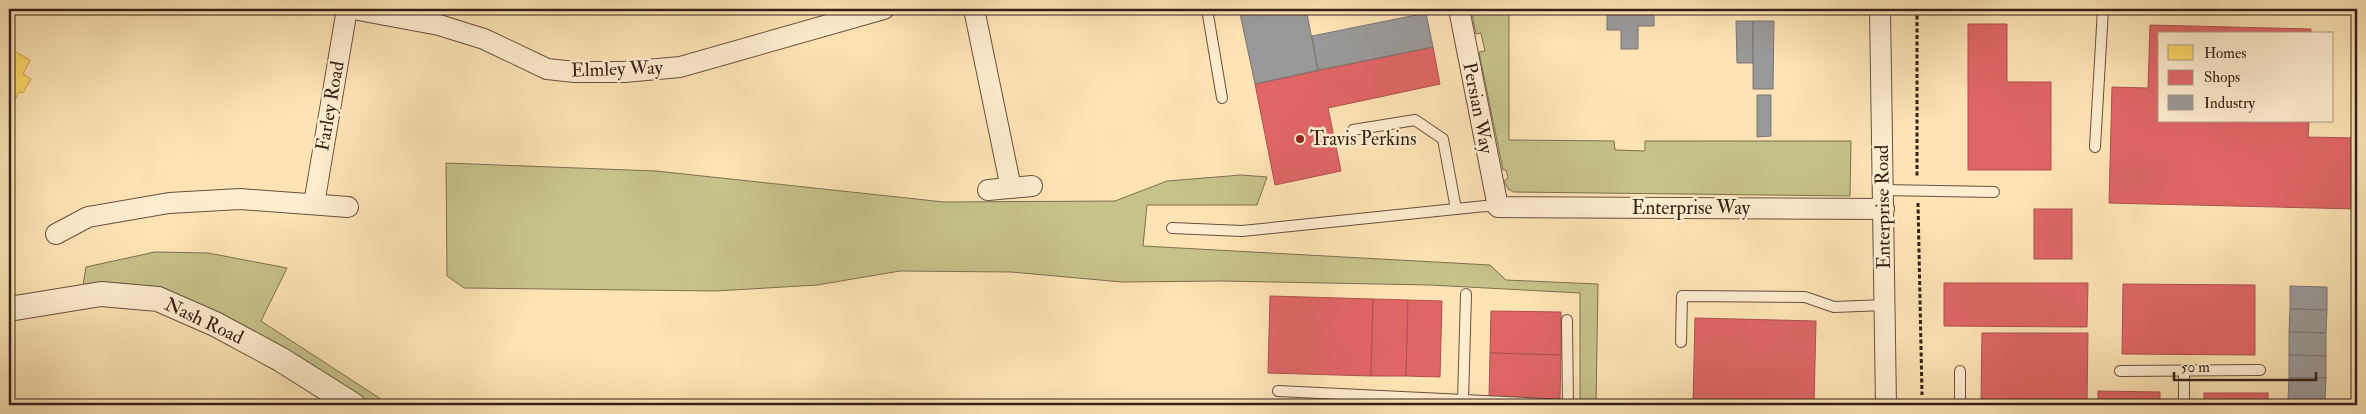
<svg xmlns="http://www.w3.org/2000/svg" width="2366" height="414" font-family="'IM FELL Double Pica',serif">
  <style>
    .green { fill: #c6c28a; stroke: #7e7151 }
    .homes { fill: #ffd966; stroke: #c3a24f }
    .shops { fill: #e06666; stroke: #ad514f }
    .industry { fill: #999; stroke: #7b7572 }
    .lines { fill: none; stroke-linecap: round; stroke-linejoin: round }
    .service-casing { stroke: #68513f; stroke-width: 12 }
    .minor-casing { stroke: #68513f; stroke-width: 22 }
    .tertiary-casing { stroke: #68513f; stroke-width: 26 }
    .path { stroke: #362018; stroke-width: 3; stroke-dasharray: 4 2.5; stroke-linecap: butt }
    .service { stroke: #feedcf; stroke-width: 10 }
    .minor { stroke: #feedcf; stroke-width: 20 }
    .tertiary { stroke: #feedcf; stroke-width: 24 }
    .poi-dot { fill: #8f2418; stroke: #feedcf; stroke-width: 2 }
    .labels { text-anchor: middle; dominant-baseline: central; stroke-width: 5; stroke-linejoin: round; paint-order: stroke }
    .street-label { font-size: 19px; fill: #362018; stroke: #feedcf }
    .poi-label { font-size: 19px; fill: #362018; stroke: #feedcf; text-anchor: start }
  </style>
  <rect width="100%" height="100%" fill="#fee4b5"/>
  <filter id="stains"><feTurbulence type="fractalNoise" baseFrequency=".004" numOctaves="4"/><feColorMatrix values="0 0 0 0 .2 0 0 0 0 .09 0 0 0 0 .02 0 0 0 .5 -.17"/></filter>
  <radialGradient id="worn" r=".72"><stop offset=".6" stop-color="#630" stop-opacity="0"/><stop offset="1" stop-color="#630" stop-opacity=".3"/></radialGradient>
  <g class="green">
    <path d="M1471 9H1509V140L1614 141 1615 150 1645 151V141H1851L1850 196 1513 192 1508 189 1504 181 1508 178 1506 170H1503L1479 52 1485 51 1481 33 1476 34Z"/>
    <path d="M446 163 656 171 944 202 1115 201 1167 181 1241 175 1267 177 1257 205H1147L1143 246 1490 265 1506 280 1598 284 1596 405H1580V293L1430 285 1221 281 1122 282 1011 272 900 271 817 285 716 291 464 288 447 276Z"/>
    <path d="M155 252 208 253 287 268 261 321 390 405H369L249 331 83 285 86 267Z"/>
  </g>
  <path class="homes" d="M9 48 30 60 23 74 31 79 23 93 19 92 12 106 9 105Z"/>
  <g class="shops">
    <path d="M1968 24H2007V82H2051V170H1968Z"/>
    <path d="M2150 25 2311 29V34H2160V121H2309L2308 137 2357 138V209L2109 203 2112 87 2148 88Z"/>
    <path d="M1433 47 1440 84 1328 108 1341 171 1275 185 1255 84Z"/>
    <rect x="2034" y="209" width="38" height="50"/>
    <path d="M1944 283H2088L2087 327 1944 326Z"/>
    <path d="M2123 284 2255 285V355L2122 354Z"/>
    <path d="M1270 296 1373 299 1371 376 1268 373Z"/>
    <path d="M1373 299 1408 300 1406 376H1371Z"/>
    <path d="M1408 300 1442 301 1440 377 1406 376Z"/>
    <path d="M1491 311 1561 312V355L1490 353Z"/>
    <path d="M1695 318 1816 321 1814 405H1693Z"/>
    <path d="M1982 333H2088L2087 401H1981Z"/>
    <path d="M1490 353 1561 355 1560 399 1489 398Z"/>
    <path d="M2098 391 2160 392V405H2098Z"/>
    <rect x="2204" y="393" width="64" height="12"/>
  </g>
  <g class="industry">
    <path d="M1239 9H1306L1318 70 1255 84Z"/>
    <path d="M1426 13 1433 47 1318 70 1312 36Z"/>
    <path d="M1607 14H1654V26H1638V49H1621V30H1607Z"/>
    <path d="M1736 21H1753V63H1737Z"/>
    <path d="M1753 21H1774L1773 89H1753Z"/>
    <path d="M1757 95H1771V136L1757 137Z"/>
    <path d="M2290 286 2327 287V310L2290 309Z"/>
    <path d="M2290 309 2327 310 2326 333 2289 332Z"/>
    <path d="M2289 332 2326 333V356L2289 355Z"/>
    <path d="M2289 355 2326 356V378H2289Z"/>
    <path d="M2289 378H2326L2325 401H2288Z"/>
    <rect x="2288" y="401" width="37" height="4"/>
  </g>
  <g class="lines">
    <g class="service-casing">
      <g id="service">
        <path d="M1207 9 1222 98"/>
        <path d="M1353 130 1415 120 1443 139 1456 209"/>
        <path d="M2095 147 2103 9"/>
        <path d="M1883 190 1994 192"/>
        <path d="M1172 228 1242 231 1485 206 1498 207"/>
        <path d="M1567 320 1568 405"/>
        <path d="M1681 342 1682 296 1805 297 1834 307 1885 305"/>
        <path d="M2184 370V405"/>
        <path d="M2120 371 2260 370"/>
        <path d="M1278 391 1565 405"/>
        <path d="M1463 401 1466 294"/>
        <path d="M1960 404V371"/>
        <path d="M1930 405H1960"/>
      </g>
    </g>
    <g class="minor-casing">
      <g id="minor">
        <path d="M353 9 439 25 484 39 547 69 575 72H624L680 67 884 9"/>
        <path d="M974 9 1011 188"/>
        <path d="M1459 9 1498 207 1884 209"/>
        <path d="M1880 9 1886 405"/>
        <path d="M988 190 1032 186"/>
        <path d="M314 204 347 9"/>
        <path d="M56 234 88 217 169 203 240 199 348 207"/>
      </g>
    </g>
    <g class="tertiary-casing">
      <path id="tertiary" d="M9 309 101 294 158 299 215 324 280 359 353 405"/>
    </g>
    <g class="path">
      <path d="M1917 9V177"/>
      <path d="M1918 203 1922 395"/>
    </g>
    <use href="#service" class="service"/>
    <use href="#minor" class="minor"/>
    <use href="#tertiary" class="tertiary"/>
  </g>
  <circle class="poi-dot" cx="1300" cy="139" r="5"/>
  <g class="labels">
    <g class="street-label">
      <text transform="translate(617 69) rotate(-2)">Elmley Way</text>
      <text transform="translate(330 106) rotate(-80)">Farley Road</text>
      <text transform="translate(1478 108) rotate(79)">Persian Way</text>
      <text transform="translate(1883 207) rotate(-91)">Enterprise Road</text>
      <text x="1691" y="208">Enterprise Way</text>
      <text transform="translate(204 321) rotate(25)">Nash Road</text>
    </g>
    <g class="poi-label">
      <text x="1310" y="139">Travis Perkins</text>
    </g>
  </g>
  <rect width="2366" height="414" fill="none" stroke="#fee4b5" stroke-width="30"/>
  <rect x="10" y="10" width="2346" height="394" fill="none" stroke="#362018" stroke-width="2.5"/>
  <rect x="15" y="15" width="2336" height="384" fill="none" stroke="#362018"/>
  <rect x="2158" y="32" width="175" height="90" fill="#feedcf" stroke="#ae9b86"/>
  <rect x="2168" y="45" width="25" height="15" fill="#ffd966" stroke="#ae9b86"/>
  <text x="2204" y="58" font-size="15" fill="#362018">Homes</text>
  <rect x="2168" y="70" width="25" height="15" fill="#e06666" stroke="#ae9b86"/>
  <text x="2204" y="82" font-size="15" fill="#362018">Shops</text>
  <rect x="2168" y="95" width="25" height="15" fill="#999999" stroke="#ae9b86"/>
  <text x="2204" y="108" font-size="15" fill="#362018">Industry</text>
  <path d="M2174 372v8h142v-8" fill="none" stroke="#362018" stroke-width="2.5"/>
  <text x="2181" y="372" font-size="15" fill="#362018" stroke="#feedcf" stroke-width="4" paint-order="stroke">50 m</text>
  <rect width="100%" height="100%" filter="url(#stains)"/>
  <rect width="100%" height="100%" fill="url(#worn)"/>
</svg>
